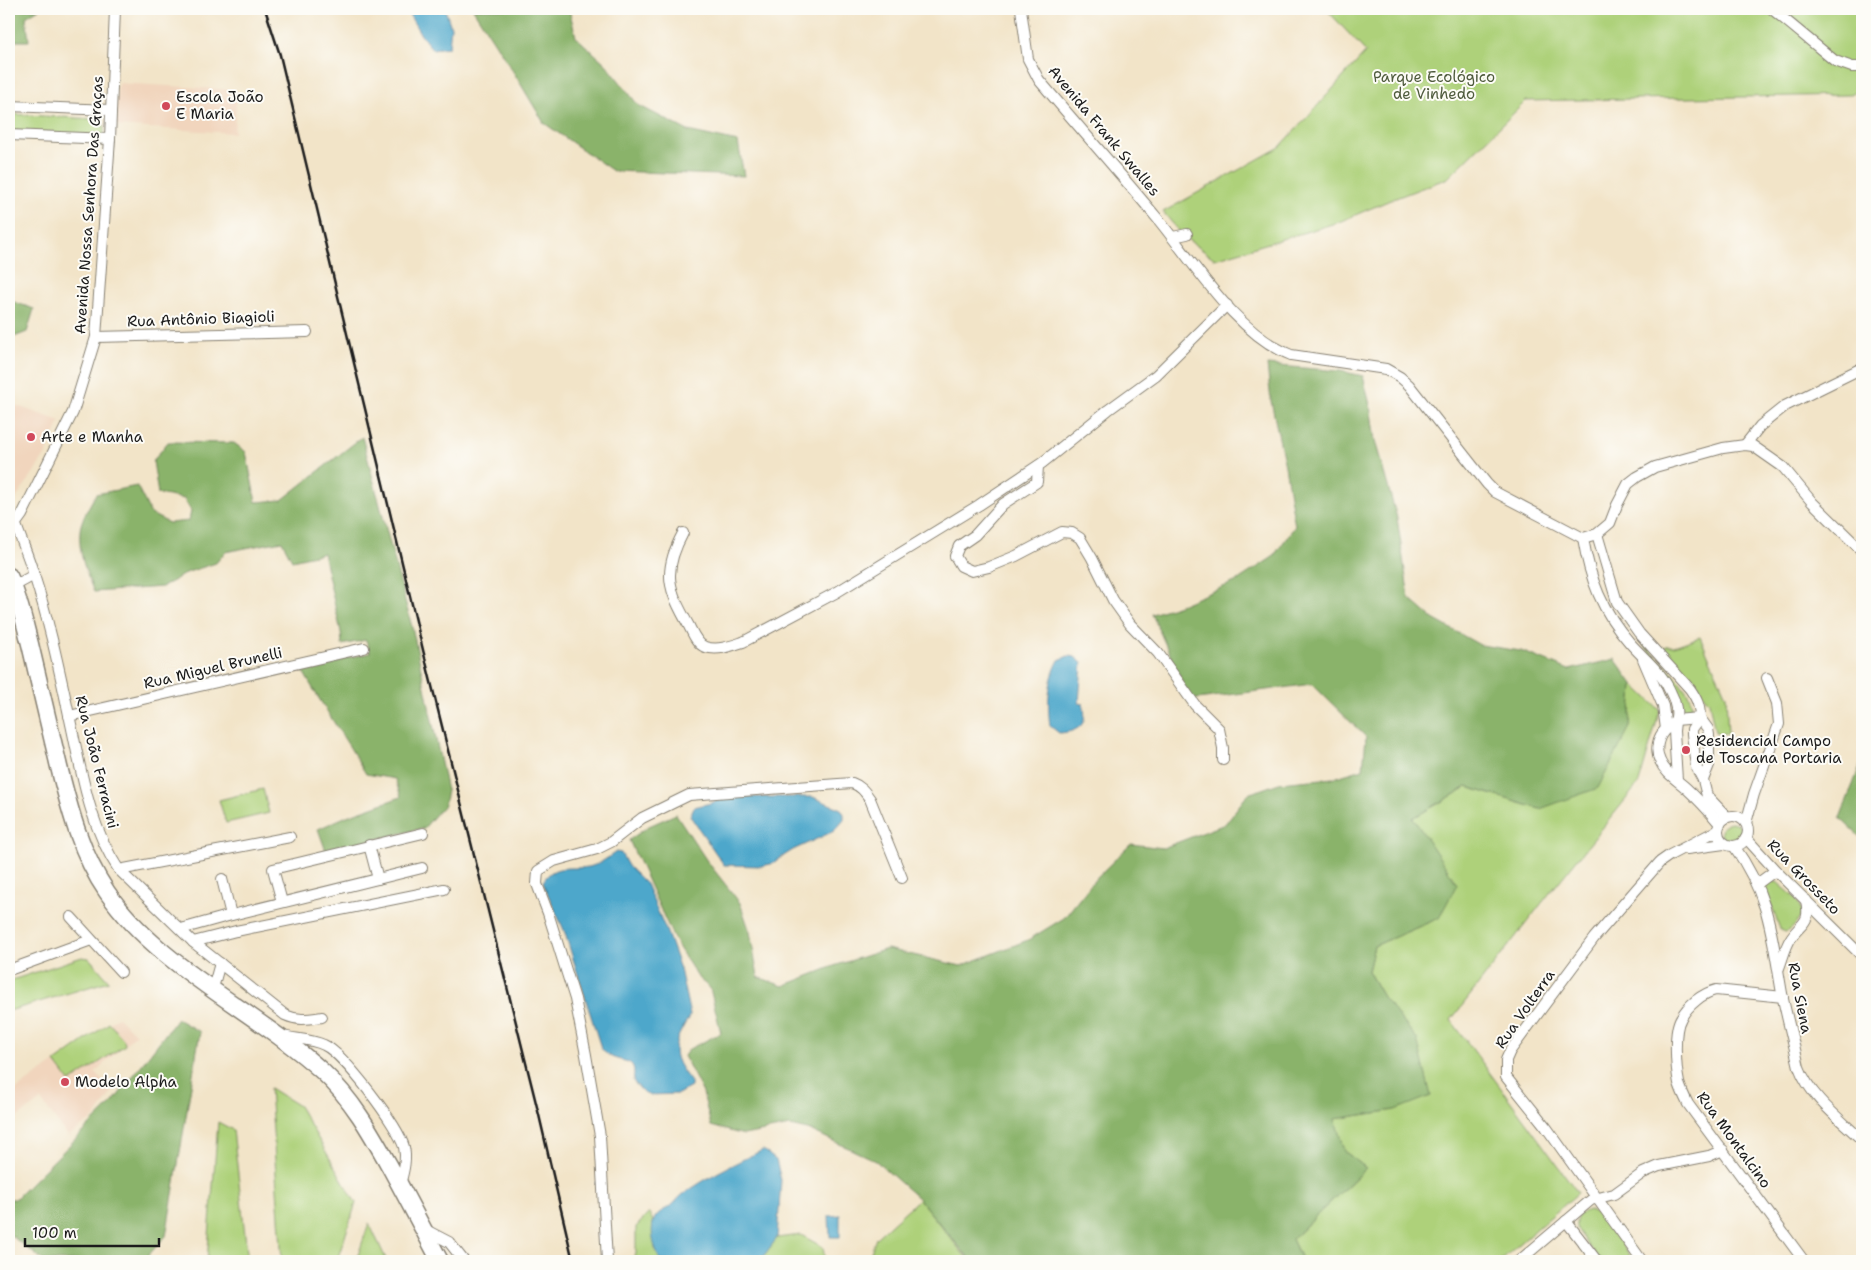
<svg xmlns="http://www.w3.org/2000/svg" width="1871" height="1270" font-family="'Shantell Sans',sans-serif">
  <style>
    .built { fill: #f1d5bd }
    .green { fill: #aed17a; stroke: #65764b }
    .forest { fill: #8ab36a; stroke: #536843 }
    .water { fill: #4ea7cb; stroke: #356274 }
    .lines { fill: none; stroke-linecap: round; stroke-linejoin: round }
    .street-casing { stroke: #878072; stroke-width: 12 }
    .primary-casing { stroke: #878072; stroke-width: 19 }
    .street { stroke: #fff; stroke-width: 10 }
    .primary { stroke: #fff; stroke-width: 16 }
    .rail { stroke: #1c1c1c; stroke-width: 2.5 }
    .poi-dot { fill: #d1495b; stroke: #fdfcf7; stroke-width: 2 }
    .labels { text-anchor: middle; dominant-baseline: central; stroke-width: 4; stroke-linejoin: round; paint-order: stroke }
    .park-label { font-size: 15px; fill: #4f5b3d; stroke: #fdfcf7 }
    .poi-label { font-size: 15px; fill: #1c1c1c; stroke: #fdfcf7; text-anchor: start }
    .street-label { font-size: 15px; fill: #1c1c1c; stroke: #fdfcf7 }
  </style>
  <rect width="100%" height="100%" fill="#fdfcf7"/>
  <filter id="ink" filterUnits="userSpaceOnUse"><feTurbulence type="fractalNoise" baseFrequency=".02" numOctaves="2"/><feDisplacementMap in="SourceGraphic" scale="10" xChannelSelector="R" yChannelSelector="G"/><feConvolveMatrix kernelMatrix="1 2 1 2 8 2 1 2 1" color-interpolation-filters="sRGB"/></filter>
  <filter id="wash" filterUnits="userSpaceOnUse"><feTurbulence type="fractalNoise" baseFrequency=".0096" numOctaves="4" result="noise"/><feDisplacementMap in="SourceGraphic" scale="20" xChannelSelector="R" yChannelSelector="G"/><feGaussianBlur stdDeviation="1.12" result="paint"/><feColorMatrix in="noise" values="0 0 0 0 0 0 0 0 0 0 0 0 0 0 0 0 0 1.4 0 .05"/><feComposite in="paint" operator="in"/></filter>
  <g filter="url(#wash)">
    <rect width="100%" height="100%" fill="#f2e4c8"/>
    <g class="built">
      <path d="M118 83 237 90 234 133 115 126Z"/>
      <path d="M9 403 60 421 46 454 15 500 9 501Z"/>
      <path d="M118 1017 136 1034 95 1072 112 1092 94 1118 68 1136 41 1100 11 1122 9 1118V1095Z"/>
    </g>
    <g class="green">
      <path d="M1326 9H1862V88L1849 95 1526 101 1448 178 1388 201 1339 222 1215 259 1184 237 1163 212 1280 147 1366 52Z"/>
      <path d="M9 114 94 119 104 124V136L9 131Z"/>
      <path d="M1700 637 1726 695 1728 734 1715 732 1709 702 1664 649 1666 646H1674Z"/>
      <path d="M1639 640C1652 653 1700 694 1691 712H1685L1683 711 1673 681Z"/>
      <path d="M1633 684 1660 710 1639 783 1545 899 1451 1020 1578 1193 1500 1261H1302L1292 1239 1366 1168 1344 1151 1334 1119 1395 1110 1417 1039 1383 997 1368 971 1374 946 1439 918 1413 818 1467 787 1540 809 1630 727Z"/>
      <path d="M263 789 269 813 226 823 219 800Z"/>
      <circle cx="1731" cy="832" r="10"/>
      <path d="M1770 882H1777C1788 892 1810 906 1797 922 1794 927 1790 931 1785 932L1780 929 1766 891V887Z"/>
      <path d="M82 957 89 958 109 981 9 1011V981Z"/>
      <path d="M109 1023 124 1040 125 1045 70 1082 55 1062Z"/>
      <path d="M270 1088 299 1106 356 1203 337 1261H282Z"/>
      <path d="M218 1122 233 1130 248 1261H207Z"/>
      <path d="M919 1199 965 1256 971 1261H868L876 1238Z"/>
      <path d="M1588 1210 1599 1214 1634 1261H1600L1576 1228C1575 1218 1578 1213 1588 1210Z"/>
      <path d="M649 1213 653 1221 655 1250 661 1261H633L636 1254V1227Z"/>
      <path d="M369 1223 387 1261H356Z"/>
      <path d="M801 1235 823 1247 825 1261H764L762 1258 777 1238Z"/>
    </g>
    <g class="forest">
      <path d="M9 9H39L26 17 29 41H9Z"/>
      <path d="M473 9H569L576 37 606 64 638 105 688 131 738 142 744 176 613 171 544 123 511 68Z"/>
      <path d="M11 301 34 309 27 332 9 339V307Z"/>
      <path d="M1267 365 1340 371 1363 376 1370 405 1375 441 1397 518 1409 598 1433 619 1480 645 1521 651 1569 670 1615 659 1633 684 1630 727 1598 788 1540 809 1467 787 1413 818 1457 884 1439 918 1374 946 1368 971 1383 997 1417 1039 1431 1096 1395 1110 1335 1119 1344 1151 1366 1168 1292 1239 1302 1261H971L919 1199 876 1161 812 1131 790 1126 744 1135 711 1126 703 1093 684 1056 689 1049 721 1033 710 988 699 979 676 943 629 840 649 826 676 814 707 861 740 903 750 932 758 977 783 986 834 966 887 949 961 966 1028 940 1064 918 1097 877 1131 844 1163 848 1225 824 1248 794 1279 783 1333 778 1363 769 1366 737 1312 684 1190 700 1152 614 1180 605 1235 582 1273 557 1295 526 1285 466 1271 401Z"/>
      <path d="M362 437 413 631 447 791 444 805 424 828 326 851 318 829 347 816 401 797 395 779 366 774C345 738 321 704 301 668L370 653 366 640 342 645 341 632 323 553 292 560 282 541 225 552 216 563 188 572 162 587 94 592C86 573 78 552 80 531 80 521 91 503 96 494L137 486 151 514 169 523 189 521 191 511 184 499 158 494 153 461 168 442 234 443 246 452 256 502 282 500Z"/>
      <path d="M1862 761V839L1840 818Z"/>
      <path d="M177 1019 200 1032 166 1236 143 1261H44L9 1234V1199H15L113 1102Z"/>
    </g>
    <g class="water">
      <path d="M406 9H445L451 27 449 47 432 49 421 35Z"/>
      <path d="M1068 656 1075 657 1082 663 1079 703 1083 704C1089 725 1078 732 1059 733L1050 726C1047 703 1048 680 1059 660Z"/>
      <path d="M728 797H813L841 809 844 814V820L834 831 793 850 771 864 761 866 724 865 690 816 694 807 711 803Z"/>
      <path d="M616 852 621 853 628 866 646 884 666 930 680 969 690 1015C672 1046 668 1053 691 1082V1087L678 1094 648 1095 644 1093 633 1081C634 1077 635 1069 632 1065 627 1058 612 1063 601 1048L564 930 544 886 543 882C553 863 570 870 588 867 599 865 607 858 616 852Z"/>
      <path d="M763 1150 776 1160 781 1180 777 1238 762 1258 764 1261H661C655 1250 649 1233 654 1220 657 1212 665 1210 671 1206 675 1203 678 1198 682 1195 707 1177 735 1163 763 1150Z"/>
      <path d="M840 1215V1237H830L829 1216Z"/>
    </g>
  </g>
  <g filter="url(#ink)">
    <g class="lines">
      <g class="street-casing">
        <g id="street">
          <path d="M1021 9 1028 59 1039 80C1078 126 1119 172 1157 218 1194 263 1237 334 1291 355L1386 369 1400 377 1409 385 1487 484 1495 492 1583 538"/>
          <path d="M1772 9 1835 61 1852 67H1862"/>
          <path d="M9 106 110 110"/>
          <path d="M9 135 110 139"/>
          <path d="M1173 237 1187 234"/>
          <path d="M96 337 307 332"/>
          <path d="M1745 445 1760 426 1785 406 1862 368"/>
          <path d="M1038 466 1037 482 1003 504 975 535 959 546 955 556 961 566 972 571 989 567 1016 556 1062 532 1072 533 1080 538 1092 558 1113 600 1130 624 1158 653 1195 705 1219 729 1223 748V760"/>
          <path d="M16 525C22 542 29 558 34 575 49 621 59 669 69 715 81 768 88 824 119 870L193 942 285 1015C298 1021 308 1019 322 1017"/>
          <path d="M9 533 22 515 73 412 96 337 110 139 115 9"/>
          <path d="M683 533C662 572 668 589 689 626 693 634 697 644 705 647 718 651 731 646 743 642L837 592 979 505 1042 463 1108 410 1156 375 1227 305"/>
          <path d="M1597 534 1617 602 1639 633 1690 689C1697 699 1700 706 1700 718L1708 729 1709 735V765L1703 780 1707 796 1727 817"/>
          <path d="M1583 538 1597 534 1610 523 1617 505 1628 484 1637 477 1655 467 1723 448 1745 445 1753 446 1783 467 1812 502 1862 551"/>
          <path d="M1583 538C1590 580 1602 611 1630 643 1645 660 1662 672 1671 693 1675 700 1679 715 1674 722 1672 725 1668 727 1666 729 1657 737 1655 751 1660 761 1665 773 1677 780 1686 788 1698 799 1709 811 1720 824"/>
          <path d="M14 586 34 575"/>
          <path d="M1643 659 1663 706 1666 729"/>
          <path d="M69 716 364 648"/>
          <path d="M1700 718 1692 729V734L1696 767 1703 780"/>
          <path d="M1675 720 1700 718"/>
          <path d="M1675 722 1674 731 1677 780"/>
          <circle cx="1733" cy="831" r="15"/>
          <path d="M1746 823 1754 794 1779 724 1777 703 1767 678"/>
          <path d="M1746 838 1777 872 1862 956"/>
          <path d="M369 845 378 879"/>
          <path d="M1734 846C1771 898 1772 939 1783 999 1788 1022 1794 1044 1799 1067 1810 1097 1840 1119 1862 1140"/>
          <path d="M1687 849 1724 844"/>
          <path d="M119 870 290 837"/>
          <path d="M222 879 231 915"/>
          <path d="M1757 884 1772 873 1777 872"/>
          <path d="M282 902 273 869 423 833"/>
          <path d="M71 917 121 972"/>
          <path d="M181 929 228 916 422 868"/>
          <path d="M193 942 236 931 444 889"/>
          <path d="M1779 968C1783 958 1785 947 1791 938 1801 922 1811 925 1806 900"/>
          <path d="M9 970 91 940"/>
          <path d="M213 988 220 963"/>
          <path d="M1783 997 1716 990C1703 993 1688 1005 1681 1018 1673 1031 1676 1068 1679 1083 1681 1090 1685 1098 1688 1104L1804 1261"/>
          <path d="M282 1036C296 1039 312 1039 324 1045 344 1054 398 1126 404 1147 407 1160 403 1173 400 1185"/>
          <path d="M1566 1221 1597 1261"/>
          <path d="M424 1229 449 1242 464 1261"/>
          <path d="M607 1261 600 1136 586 1055 575 999 548 913 537 884 538 871 554 861 597 849 611 842 642 818 689 795 852 783C861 786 865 792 870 799L902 878"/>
          <path d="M1519 1261 1591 1200 1614 1194 1643 1173 1659 1166 1709 1156 1723 1150"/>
          <path d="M1642 1261 1546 1127 1506 1077V1060L1510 1051 1594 938 1660 862 1670 855 1718 830"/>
        </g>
      </g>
      <g class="primary-casing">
        <path id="primary" d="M9 576C19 597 24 621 30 644 40 685 49 726 59 767 70 811 81 854 107 892 158 967 256 1011 323 1072 352 1099 370 1131 389 1165 406 1196 423 1229 440 1261"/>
      </g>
      <use href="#street" class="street"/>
      <use href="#primary" class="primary"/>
      <path class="rail" d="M265 9 280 55 423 650 539 1115 573 1261"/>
    </g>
  </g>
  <g class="poi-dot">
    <circle cx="166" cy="106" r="5"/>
    <circle cx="31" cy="437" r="5"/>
    <circle cx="1686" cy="750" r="5"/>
    <circle cx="65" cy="1082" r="5"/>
  </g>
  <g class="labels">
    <g class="park-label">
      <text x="1434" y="77">Parque Ecológico<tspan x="1434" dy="17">de Vinhedo</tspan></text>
    </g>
    <g class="poi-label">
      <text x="176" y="97">Escola João<tspan x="176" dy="17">E Maria</tspan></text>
      <text x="41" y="437">Arte e Manha</text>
      <text x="1696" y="741">Residencial Campo<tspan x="1696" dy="17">de Toscana Portaria</tspan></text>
      <text x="75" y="1082">Modelo Alpha</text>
    </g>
    <g class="street-label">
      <text transform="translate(1104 131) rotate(50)">Avenida Frank Swalles</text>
      <text transform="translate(89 205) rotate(-86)">Avenida Nossa Senhora Das Graças</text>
      <text transform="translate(201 319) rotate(-2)">Rua Antônio Biagioli</text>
      <text transform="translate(213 668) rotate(-13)">Rua Miguel Brunelli</text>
      <text transform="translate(97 762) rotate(76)">Rua João Ferracini</text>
      <text transform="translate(1804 877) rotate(46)">Rua Grosseto</text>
      <text transform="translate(1800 998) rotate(79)">Rua Siena</text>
      <text transform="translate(1525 1009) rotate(-55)">Rua Volterra</text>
      <text transform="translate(1734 1140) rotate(54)">Rua Montalcino</text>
    </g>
  </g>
  <rect width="1871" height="1270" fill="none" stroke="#fdfcf7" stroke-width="30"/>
  <path d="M25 1238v8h134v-8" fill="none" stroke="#1c1c1c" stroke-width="2.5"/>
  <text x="32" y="1238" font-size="15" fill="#1c1c1c" stroke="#fdfcf7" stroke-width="4" paint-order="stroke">100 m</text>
</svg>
